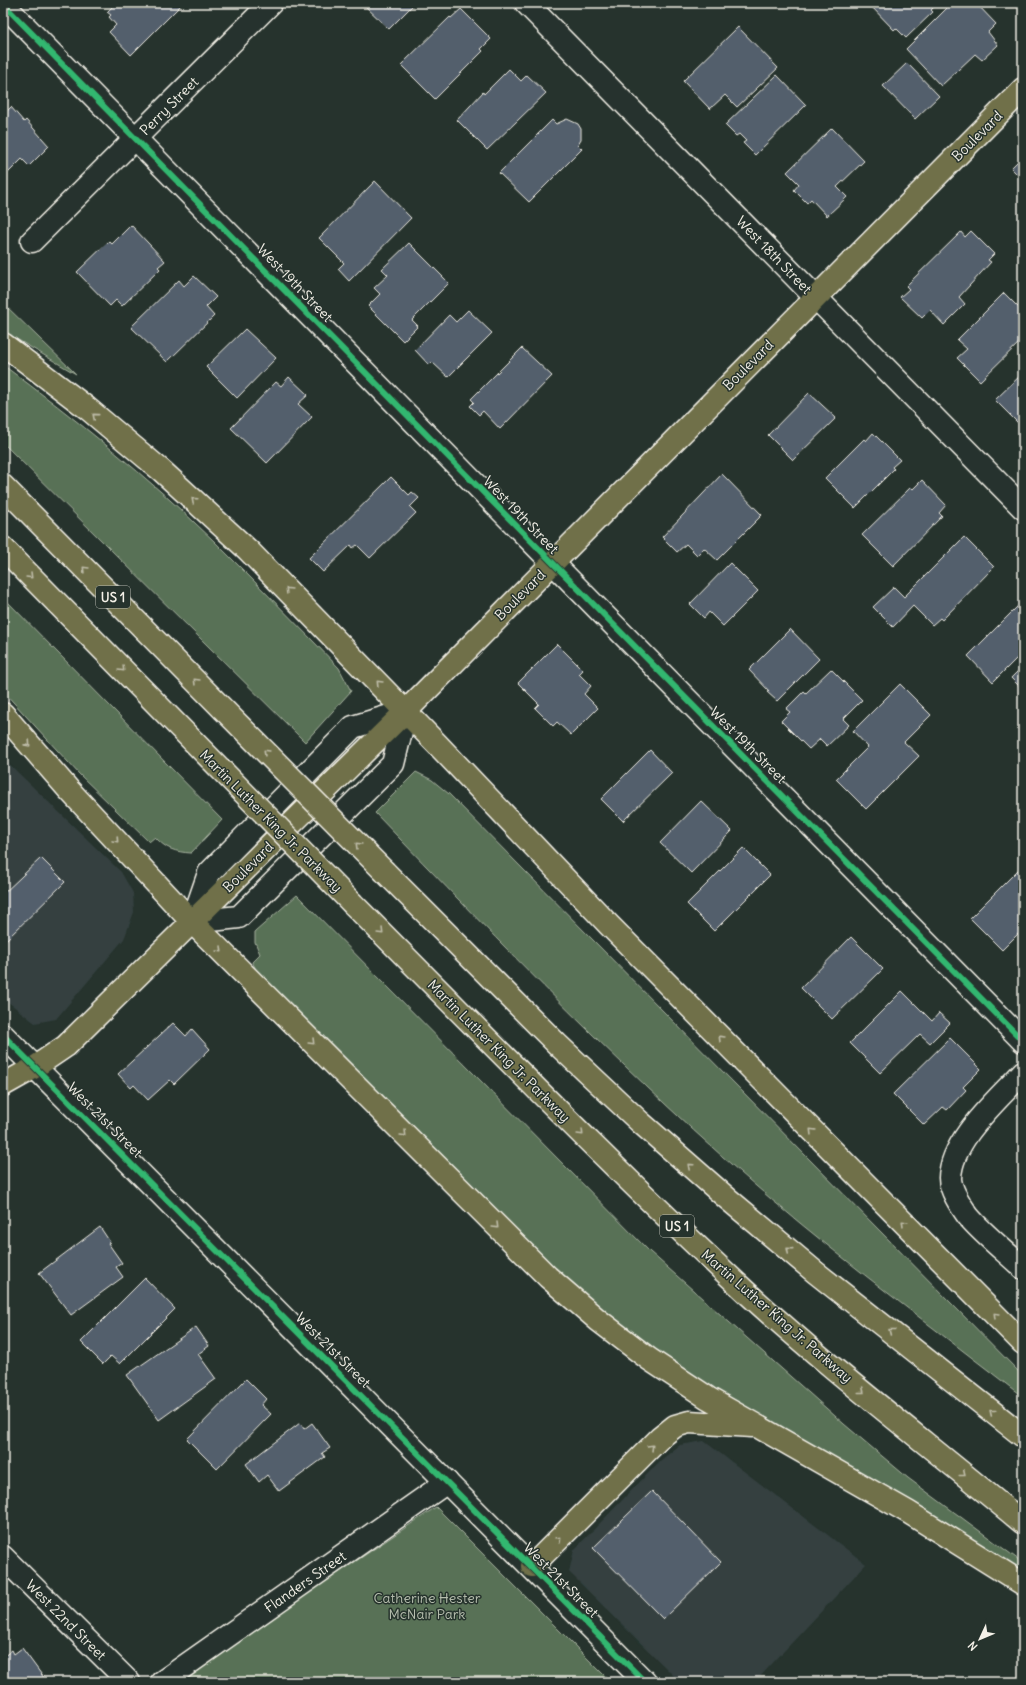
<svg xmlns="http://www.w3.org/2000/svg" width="1026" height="1685" font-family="Delius,sans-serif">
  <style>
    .built { fill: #344040 }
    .green { fill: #587156; stroke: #a6b19f }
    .building { fill: #535f6c; stroke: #f4f1e8 }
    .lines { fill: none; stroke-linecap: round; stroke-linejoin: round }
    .minor-casing { stroke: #f4f1e8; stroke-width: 25 }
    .major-casing { stroke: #f4f1e8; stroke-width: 25 }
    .highway-casing { stroke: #f4f1e8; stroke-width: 25 }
    .minor { stroke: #26332d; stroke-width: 22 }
    .major { stroke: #70704a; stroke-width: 22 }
    .highway { stroke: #70704a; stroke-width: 22 }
    .highway-bridge-casing { stroke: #f4f1e8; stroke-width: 25; stroke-linecap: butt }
    .highway-bridge { stroke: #70704a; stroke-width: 22 }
    .cycleway-casing { stroke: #26332d; stroke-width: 8 }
    .cycleway { stroke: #33b770; stroke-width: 6 }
    .oneway { stroke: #bfbda9 }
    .labels { text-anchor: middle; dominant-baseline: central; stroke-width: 3; stroke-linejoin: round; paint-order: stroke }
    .shield { fill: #26332d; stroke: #b6b8b0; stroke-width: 1 }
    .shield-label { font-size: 13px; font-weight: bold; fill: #f4f1e8 }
    .street-label { font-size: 14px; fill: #f4f1e8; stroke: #26332d }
    .park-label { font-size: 14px; fill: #b6beae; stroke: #26332d }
  </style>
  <rect width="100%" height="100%" fill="#26332d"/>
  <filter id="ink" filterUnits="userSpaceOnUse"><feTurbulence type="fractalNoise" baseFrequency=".025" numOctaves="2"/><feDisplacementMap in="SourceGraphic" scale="8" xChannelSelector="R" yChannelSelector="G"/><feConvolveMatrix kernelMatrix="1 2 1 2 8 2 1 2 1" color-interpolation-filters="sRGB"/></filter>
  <g filter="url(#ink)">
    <g class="built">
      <path d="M3 758 121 872 133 893 134 912 124 939 56 1019 35 1023 3 998Z"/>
      <path d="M704 1441 866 1564 755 1682H680L569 1572 574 1550 661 1460 680 1445Z"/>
    </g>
    <g class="green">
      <path d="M3 303 76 374 3 331Z"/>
      <path d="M3 365C76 419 148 477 214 541 256 583 298 625 339 668L351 691 305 742 3 443Z"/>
      <path d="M3 597 222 820 191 853C175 852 166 849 155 837L149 842 79 774 3 691Z"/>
      <path d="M416 772 432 780 449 794 1023 1376V1397C939 1332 853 1268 771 1199 631 1079 503 946 375 813Z"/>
      <path d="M297 895 650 1252 844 1424 908 1478 1023 1563V1574L724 1398 626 1332 556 1274 258 973 252 962 260 954 255 942V932Z"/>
      <path d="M436 1507 611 1682H177Z"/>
    </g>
    <g class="building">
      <path d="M116 3H183L131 55 109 32 116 25 109 17 111 15 107 12Z"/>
      <path d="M362 3H415L389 29Z"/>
      <path d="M868 3H938L931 10 933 12 906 38 896 28 894 30Z"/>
      <path d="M952 3H976L996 24 988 32 998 45 982 60 975 54 941 86 906 49Z"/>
      <path d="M461 9 491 39 481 49 483 51 435 99 401 65 450 17 451 18Z"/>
      <path d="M738 27 778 68 737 107 725 95 710 109 683 81Z"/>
      <path d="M907 63 939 96 915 119 883 86Z"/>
      <path d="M509 69 521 81 527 75 546 93 487 150 457 120 483 92 484 94Z"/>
      <path d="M777 75 806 105 755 155 743 143 746 141 739 134 736 136 725 125Z"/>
      <path d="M11 107 24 122 26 120 49 146 29 166 22 159 3 178V115Z"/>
      <path d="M567 119 578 124 581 129V140L578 145 582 149 529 202 499 173 552 120 556 124Z"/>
      <path d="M832 128 864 161 837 187 847 197 827 216 811 199 807 203 794 190 799 184 787 172Z"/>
      <path d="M1023 156V180L1011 168Z"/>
      <path d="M375 181 411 218 349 281 338 269 344 263 319 238Z"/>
      <path d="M131 225 165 261 158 267 160 269 122 306 116 300 110 306 77 272 109 241 112 244Z"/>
      <path d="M971 231 994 254 988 260 991 262 959 297 965 304 944 325 930 310 922 318 900 297 909 289 906 286 961 232 965 237Z"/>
      <path d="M409 243 449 283 412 320 418 326 403 341 368 306 380 294 374 288 388 275 382 269Z"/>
      <path d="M194 276 216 297 206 307 214 316 167 362 131 327 179 280 184 286Z"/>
      <path d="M1004 293 1023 312V339L980 381 957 358 967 349 957 340Z"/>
      <path d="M468 310 492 333 448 377 432 362 429 365 415 350 449 315 456 322Z"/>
      <path d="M245 329 276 358 237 398 206 367Z"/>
      <path d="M522 348 552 376 500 429 483 411 479 415 470 406 474 402 471 399Z"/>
      <path d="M1023 373V428L995 400Z"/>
      <path d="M289 377 308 395 298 404 312 417 267 463 231 428 276 382 281 386Z"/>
      <path d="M809 393 836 418 793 460 768 435Z"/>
      <path d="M873 433 900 460 892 467 894 469 855 508 825 478 864 439 866 441Z"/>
      <path d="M722 474 762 515 717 560 704 548 697 555 686 544 677 552 662 537Z"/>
      <path d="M391 477 409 495 412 492 419 498 410 507 416 513 370 558 357 545 353 548 351 545 323 572 309 558Z"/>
      <path d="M922 480 946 505 939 513 942 516 893 566 862 535 911 487 913 489Z"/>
      <path d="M964 537 994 567 942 620 940 618 932 625 913 606 893 627 873 607 894 587 904 597Z"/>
      <path d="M730 563 758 591 723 626 709 612 704 618 690 604Z"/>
      <path d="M1023 601V652L993 682 968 656Z"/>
      <path d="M790 629 819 659 777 701 767 692 769 691 749 670Z"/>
      <path d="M557 644 583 670 579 674 591 686 584 694 598 708 571 735 557 722 553 726 535 708 539 704 518 683Z"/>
      <path d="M1023 666V690L1011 678Z"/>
      <path d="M831 669 862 700 843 719 849 725 827 746 820 739 809 749 781 721 790 712 786 709 804 691 806 693Z"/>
      <path d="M900 684 931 715 904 742 919 756 866 809 836 779 868 747 853 731Z"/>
      <path d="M650 750 672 773 623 821 601 799Z"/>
      <path d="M701 801 732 831 691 873 660 843Z"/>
      <path d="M743 848 770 875 714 931 687 904Z"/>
      <path d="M41 858 65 882 3 943V894Z"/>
      <path d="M1022 866 1023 929 1002 950 970 918Z"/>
      <path d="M851 937 883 969 832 1019 801 988Z"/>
      <path d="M902 991 932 1021 939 1013 950 1023 930 1043 920 1034 880 1073 850 1043Z"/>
      <path d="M173 1023 186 1036 192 1029 210 1049 174 1084 170 1080 148 1100 134 1085 131 1088 118 1074Z"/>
      <path d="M950 1038 981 1069 963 1087 966 1090 947 1110 943 1107 924 1125 893 1094Z"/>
      <path d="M100 1227 110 1242 108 1243 122 1263 116 1267 123 1277 71 1315 39 1273Z"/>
      <path d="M145 1278 175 1309 120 1364 111 1356 103 1364 81 1342Z"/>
      <path d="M196 1327 209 1346 198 1354 216 1379 159 1420 127 1375Z"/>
      <path d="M246 1379 266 1399 261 1405 271 1414 217 1469 187 1439Z"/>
      <path d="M300 1423 304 1429 312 1423 330 1448 322 1453 325 1457 279 1491 267 1475 259 1482 246 1464Z"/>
      <path d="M652 1491 721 1562 663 1619 593 1548Z"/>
      <path d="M22 1648 47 1682H3V1657L12 1650 14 1654Z"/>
    </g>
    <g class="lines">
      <g class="minor-casing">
        <g id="minor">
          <path d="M526 3 1023 508"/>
          <path d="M3 4 1023 1041"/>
          <path d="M32 241 271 3"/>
          <path d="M406 711 393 764 239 917 192 922 209 873 353 727Z"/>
          <path d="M3 1035 645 1682"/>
          <path d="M1023 1072C998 1100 951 1139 950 1178 950 1190 961 1206 968 1216 983 1234 1006 1252 1023 1268"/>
          <path d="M3 1557 129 1682"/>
          <path d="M162 1682 447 1482"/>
        </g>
      </g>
      <g class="major-casing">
        <path id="major" d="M3 1085 35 1067 66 1046 406 711 1023 89"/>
      </g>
      <g class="highway-casing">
        <g id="highway">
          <path d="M3 344 87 408 162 471 248 550 437 744 609 925 1023 1343"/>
          <path d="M3 486 223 709"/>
          <path d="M3 548 193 741"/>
          <path d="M3 714 69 790 192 922 548 1277 598 1320 649 1359 708 1398 908 1512 1023 1584"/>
          <path d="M385 872 557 1044 640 1122 728 1199 815 1272 1023 1436"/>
          <path d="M353 904C483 1034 610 1166 745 1291 834 1373 931 1446 1023 1523"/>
          <path d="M532 1566 660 1438 675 1426 689 1422 752 1426"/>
        </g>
      </g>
      <use href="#minor" class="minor"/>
      <use href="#major" class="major"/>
      <use href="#highway" class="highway"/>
      <g class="highway-bridge-casing">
        <g id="highway-bridge">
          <path d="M223 709 385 872"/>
          <path d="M193 741 353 904"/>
        </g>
      </g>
      <use href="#highway-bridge" class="highway-bridge"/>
      <g class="cycleway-casing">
        <g id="cycleway">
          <path d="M3 4 1023 1041"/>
          <path d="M3 1035 645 1682"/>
        </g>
      </g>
      <use href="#cycleway" class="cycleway"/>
    </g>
    <defs><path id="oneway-chevron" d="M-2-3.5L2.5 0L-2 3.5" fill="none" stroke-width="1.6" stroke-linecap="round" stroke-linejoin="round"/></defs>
    <g class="oneway">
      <use href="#oneway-chevron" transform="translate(95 416) rotate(-140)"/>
      <use href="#oneway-chevron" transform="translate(194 500) rotate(-138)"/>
      <use href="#oneway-chevron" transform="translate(85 569) rotate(-135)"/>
      <use href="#oneway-chevron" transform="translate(30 576) rotate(45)"/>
      <use href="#oneway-chevron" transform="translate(288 590) rotate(-134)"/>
      <use href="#oneway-chevron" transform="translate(122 669) rotate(45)"/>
      <use href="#oneway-chevron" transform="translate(196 681) rotate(-135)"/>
      <use href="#oneway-chevron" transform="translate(379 683) rotate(-134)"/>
      <use href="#oneway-chevron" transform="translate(28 744) rotate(48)"/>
      <use href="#oneway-chevron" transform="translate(266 752) rotate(-135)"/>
      <use href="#oneway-chevron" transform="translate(116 840) rotate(47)"/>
      <use href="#oneway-chevron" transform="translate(358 845) rotate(-135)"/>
      <use href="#oneway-chevron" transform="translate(381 932) rotate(45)"/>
      <use href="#oneway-chevron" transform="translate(220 950) rotate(45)"/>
      <use href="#oneway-chevron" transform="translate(721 1038) rotate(-135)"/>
      <use href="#oneway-chevron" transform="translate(312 1042) rotate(45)"/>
      <use href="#oneway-chevron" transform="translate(812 1131) rotate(-135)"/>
      <use href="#oneway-chevron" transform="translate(581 1133) rotate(45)"/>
      <use href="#oneway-chevron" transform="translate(404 1134) rotate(45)"/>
      <use href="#oneway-chevron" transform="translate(690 1166) rotate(-138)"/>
      <use href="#oneway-chevron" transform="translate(904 1223) rotate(-135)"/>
      <use href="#oneway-chevron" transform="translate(496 1226) rotate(45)"/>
      <use href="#oneway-chevron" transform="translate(789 1250) rotate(-140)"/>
      <use href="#oneway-chevron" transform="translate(996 1315) rotate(-135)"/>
      <use href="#oneway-chevron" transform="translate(891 1331) rotate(-142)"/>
      <use href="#oneway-chevron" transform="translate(862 1391) rotate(39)"/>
      <use href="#oneway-chevron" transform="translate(992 1412) rotate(-141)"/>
      <use href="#oneway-chevron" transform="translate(651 1447) rotate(-45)"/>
      <use href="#oneway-chevron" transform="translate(963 1474) rotate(39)"/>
      <use href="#oneway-chevron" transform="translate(559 1539) rotate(-45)"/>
    </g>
  </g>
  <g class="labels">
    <g class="shield">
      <rect x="96" y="586" width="34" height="22" rx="3"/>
      <rect x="660" y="1215" width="34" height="22" rx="3"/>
    </g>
    <g class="shield-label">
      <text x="113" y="597">US 1</text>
      <text x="677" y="1226">US 1</text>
    </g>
    <g class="street-label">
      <text transform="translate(169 106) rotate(-45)">Perry Street</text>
      <text transform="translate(977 136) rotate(-45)">Boulevard</text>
      <text transform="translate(774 255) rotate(46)">West 18th Street</text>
      <text transform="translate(295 283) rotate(46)">West 19th Street</text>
      <text transform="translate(748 365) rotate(-45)">Boulevard</text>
      <text transform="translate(521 515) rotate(46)">West 19th Street</text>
      <text transform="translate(520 595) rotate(-45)">Boulevard</text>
      <text transform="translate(748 745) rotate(45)">West 19th Street</text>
      <text transform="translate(271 821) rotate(45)">Martin Luther King Jr. Parkway</text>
      <text transform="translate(248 867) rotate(-45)">Boulevard</text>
      <text transform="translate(499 1051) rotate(45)">Martin Luther King Jr. Parkway</text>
      <text transform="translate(105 1120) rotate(45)">West 21st Street</text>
      <text transform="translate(777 1316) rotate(41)">Martin Luther King Jr. Parkway</text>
      <text transform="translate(333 1350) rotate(45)">West 21st Street</text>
      <text transform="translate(561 1580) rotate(45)">West 21st Street</text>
      <text transform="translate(305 1582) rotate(-35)">Flanders Street</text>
      <text transform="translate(66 1620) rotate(45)">West 22nd Street</text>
    </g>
    <g class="park-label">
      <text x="427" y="1598">Catherine Hester<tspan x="427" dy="16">McNair Park</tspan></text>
    </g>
  </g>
  <rect width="1026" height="1685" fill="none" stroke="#26332d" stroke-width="16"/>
  <rect x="8" y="8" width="1010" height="1669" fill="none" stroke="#f4f1e8" stroke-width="1.5" filter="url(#ink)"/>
  <g transform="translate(980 1639) rotate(226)" stroke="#26332d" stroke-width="3" paint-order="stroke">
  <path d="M0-3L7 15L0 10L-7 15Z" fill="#f4f1e8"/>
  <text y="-6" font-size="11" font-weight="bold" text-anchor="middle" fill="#f4f1e8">N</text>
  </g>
</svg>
